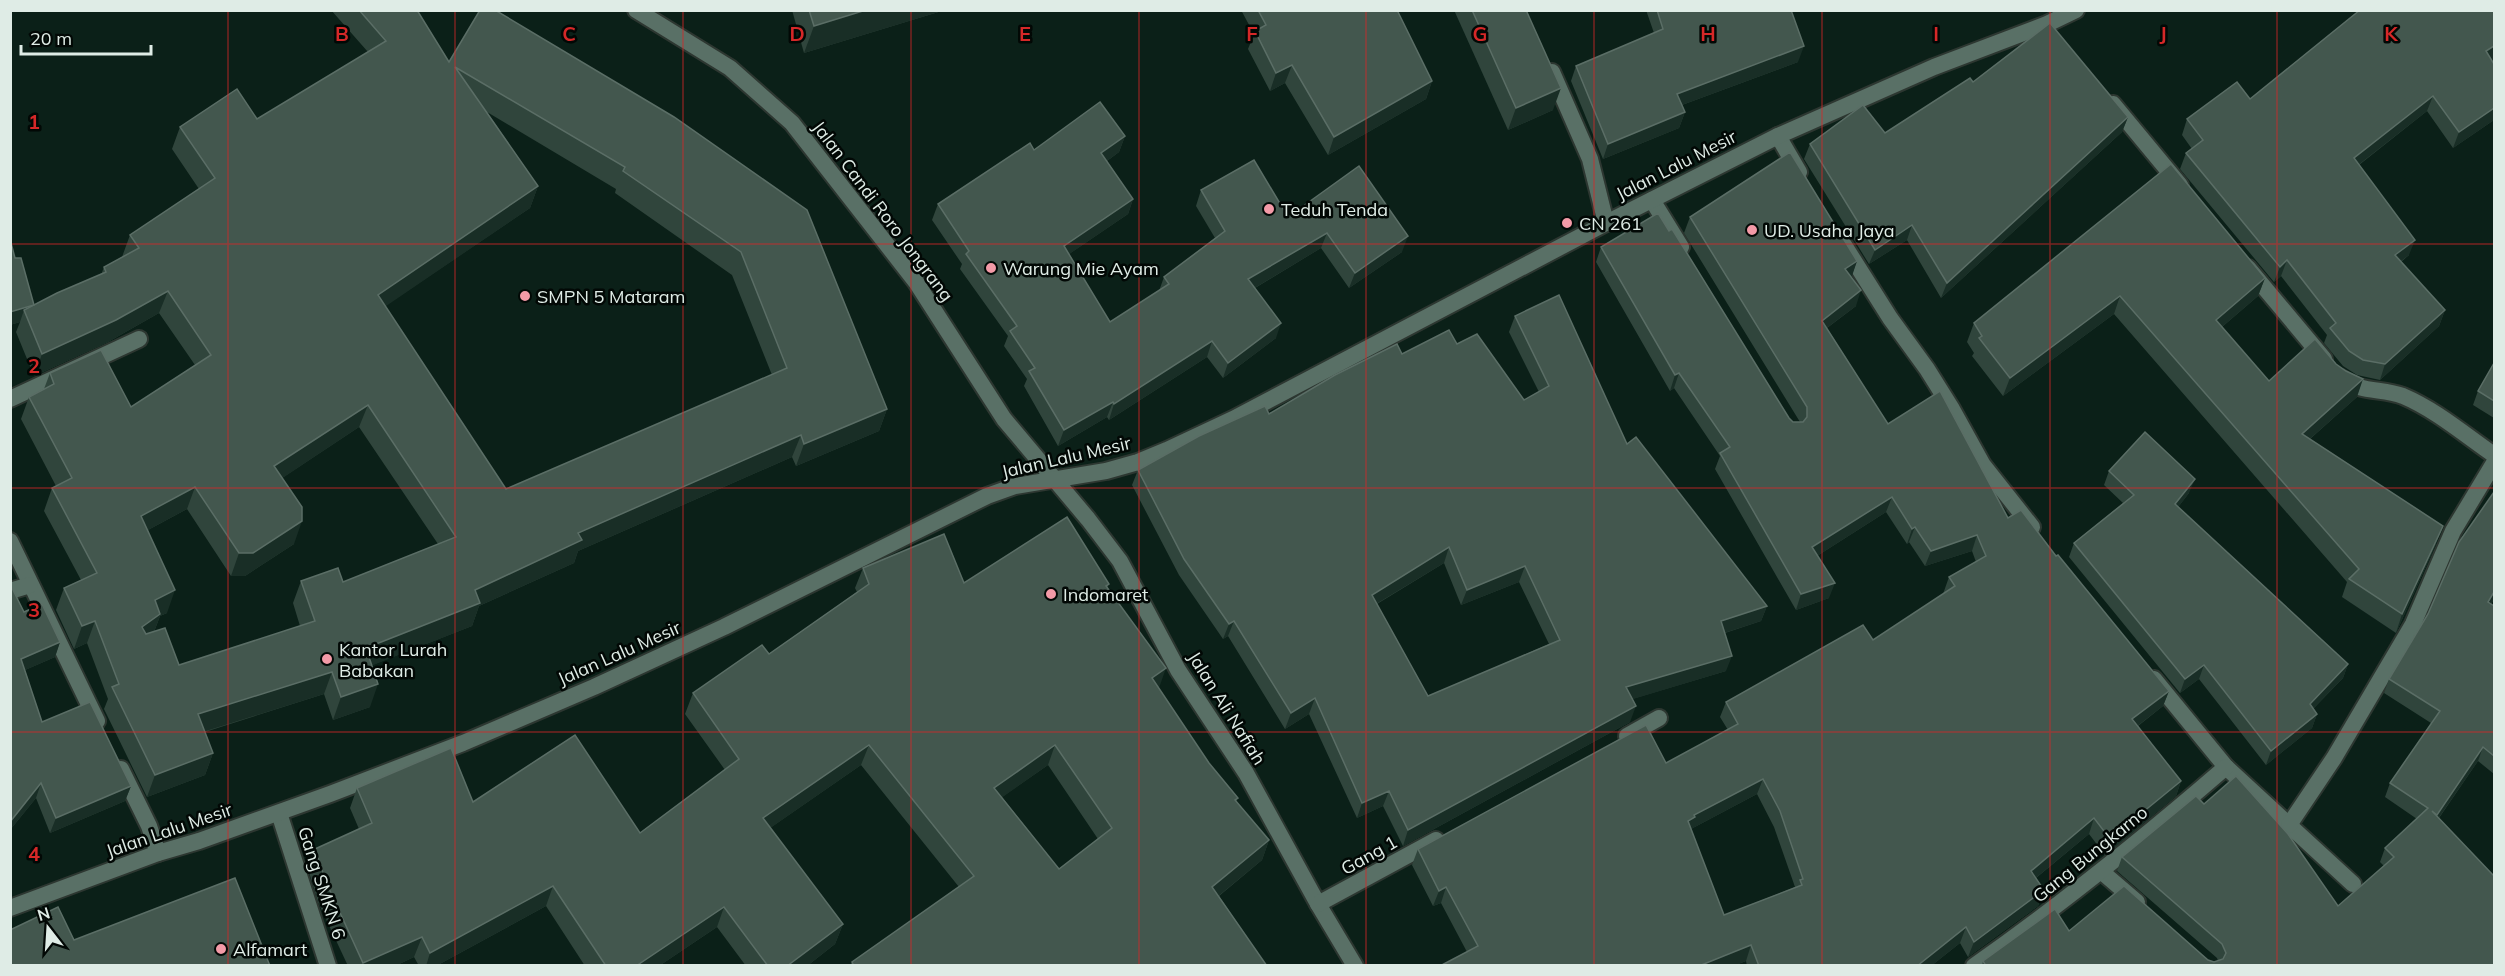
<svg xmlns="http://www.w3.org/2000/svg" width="2505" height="976" font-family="Mulish,sans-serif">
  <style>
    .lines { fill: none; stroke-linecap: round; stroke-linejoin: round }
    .service-casing { stroke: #2d3731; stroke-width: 20 }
    .minor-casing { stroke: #2d3731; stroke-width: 20 }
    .tertiary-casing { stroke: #2d3731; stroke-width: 20 }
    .service { stroke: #597066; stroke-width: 16 }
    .minor { stroke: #597066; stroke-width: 16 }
    .tertiary { stroke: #597066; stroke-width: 16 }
    .wall { fill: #30453c; fill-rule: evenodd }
    .shaded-wall { fill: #192e26 }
    .building { fill: #43574e; stroke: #5b6e66; stroke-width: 1.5; fill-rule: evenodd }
    .grid { fill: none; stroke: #d62828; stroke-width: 1.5; stroke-opacity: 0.55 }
    .poi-dot { fill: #f39aa7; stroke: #020805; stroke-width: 2 }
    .labels { text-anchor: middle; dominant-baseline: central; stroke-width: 5; stroke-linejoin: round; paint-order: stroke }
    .street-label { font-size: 18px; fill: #dfece6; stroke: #020805 }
    .poi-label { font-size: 18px; fill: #dfece6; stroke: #020805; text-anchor: start }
    .grid-label { font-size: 20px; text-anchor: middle; font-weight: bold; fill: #d62828; stroke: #020805; stroke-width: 5; stroke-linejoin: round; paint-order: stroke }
  </style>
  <rect width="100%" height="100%" fill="#0b2018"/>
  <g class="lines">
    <g class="service-casing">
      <g id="service">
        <path d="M1552 72 1590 159 1606 223"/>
        <path d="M10 399 139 339"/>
        <path d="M279 813 328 966"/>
      </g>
    </g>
    <g class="minor-casing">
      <g id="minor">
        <path d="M636 10 730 68 792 123 916 282 1004 419 1088 519 1120 561 1178 670 1246 773 1318 904 1355 966"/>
        <path d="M2113 104 2180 185"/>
        <path d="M1778 136 1799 172"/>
        <path d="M1652 200 1681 247"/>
        <path d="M1844 245 1890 318 1927 369 1952 409 1983 465 2032 527"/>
        <path d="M2248 268 2324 359"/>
        <path d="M2341 378C2360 393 2382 388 2403 396 2436 410 2465 435 2494 455"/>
        <path d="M10 541 97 721"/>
        <path d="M10 591 30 585"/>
        <path d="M2154 679 2226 767 2353 884"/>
        <path d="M1627 736 1659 718"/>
        <path d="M121 769 149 826 158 853"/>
        <path d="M2289 825 2334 758 2413 624 2453 531 2494 463"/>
        <path d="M2102 872 2137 902"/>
        <path d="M1318 904 1436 840"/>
        <path d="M1974 966C2062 904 2144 838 2226 767"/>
      </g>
    </g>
    <g class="tertiary-casing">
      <path id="tertiary" d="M10 908 158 853 199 841 330 794 463 743 594 687 724 627 987 496 1015 486 1106 471 1138 462 1167 450 1233 419 1606 223 1778 136 1934 67 2047 24 2076 10"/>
    </g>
    <use href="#service" class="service"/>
    <use href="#minor" class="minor"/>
    <use href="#tertiary" class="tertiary"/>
  </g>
  <g class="wall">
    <path d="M331 10H417L449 62 674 117 887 409 879 431 796 466 792 457 578 551 574 563 479 606 472 626 372 665 370 707 333 720 324 694 205 732 213 753 205 775 147 797 104 709 108 699 87 643 74 649 56 610 64 588 81 580 44 511 52 488 56 486 21 419 29 397 44 389 50 373 131 407 195 365 159 313 108 342 34 376 16 332 20 322 10 325V239L15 258 34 305 101 275 104 267 122 257 130 235 199 189 172 149 180 127 257 119 368 52ZM487 112 616 189 615 193 732 275 772 375 506 489 385 306 530 208 538 186ZM359 427 438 544 343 582 301 581 293 603 300 626 179 665 154 632 160 616 167 613 148 530 187 509 231 576H245L294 544 282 478Z"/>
    <path d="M792 10H945L804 53Z"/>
    <path d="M1241 10H1397L1432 81 1426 99 1328 155 1285 83 1270 91 1248 49 1254 34Z"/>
    <path d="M1454 10H1526L1553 110 1508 130Z"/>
    <path d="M1646 10H1791L1798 62 1682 105 1685 112 1679 128 1603 159 1571 81 1576 66 1654 33Z"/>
    <path d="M2492 60 2494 64V120L2453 148 2427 111 2359 165 2409 255 2401 262 2445 310 2439 326 2380 380 2357 375 2343 366 2324 343 2327 335 2281 276 2274 282 2180 169 2186 153 2192 149 2182 135 2187 119 2250 99Z"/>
    <path d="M1973 82 2128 117 2122 132 1941 298 1907 240 1869 264 1804 159 1810 144 1885 133Z"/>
    <path d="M1125 136 1119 152 1107 161 1133 199 1128 214 1069 254 1110 322 1159 291 1164 277 1215 238 1196 206 1201 190 1402 252 1349 288 1321 248 1255 288 1276 338 1223 378 1207 357 1109 420 1107 417 1058 446 1024 386 1027 379 1004 346 1008 336 960 269 962 264 932 220 938 204 1034 150Z"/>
    <path d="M2171 164 2265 278 2258 296 2222 327 2269 381 2357 397 2310 439 2436 544 2396 633 2342 597 2347 582 2114 314 2003 396 1972 356 1974 353 1967 342 1974 323Z"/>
    <path d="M1690 217 1857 261 1851 277 1856 306 1827 328 1888 424 2056 556 2169 691 2163 706 2138 726 2181 781 2176 796 2105 855 2089 834 2036 878 2044 890 2038 906 1968 957 1960 943 1931 966H1747L1746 961 1733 966H1440L1467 952 1441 903 1433 906 1412 865 1418 849 1666 763 1728 730 1720 717 1726 702 1873 640 1943 594 1949 577 1976 562 1972 551 1925 566 1909 542 1907 544 1886 512 1817 556 1829 598 1796 610 1715 469 1720 456 1674 388 1670 391 1596 262 1601 247 1669 231 1789 418 1793 422H1800L1684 233ZM1757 794 1774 827 1795 887 1724 915 1691 829Z"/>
    <path d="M1515 316 1627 444 1767 606 1761 621 1725 633 1726 671 1632 699 1630 722 1403 846 1383 806 1357 818 1309 714 1285 729 1228 636 1223 639 1179 575 1132 485 1138 470 1269 414 1402 354 1457 344 1524 400 1539 392 1509 332ZM1444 563 1461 605 1519 582 1549 644 1428 696 1377 604Z"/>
    <path d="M2494 363V418L2473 405 2478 391Z"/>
    <path d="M2109 471 2189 493 2178 507 2348 664 2343 678 2313 709 2317 714 2312 728 2266 765 2199 679 2180 693 2069 557 2074 543 2123 503 2104 485Z"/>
    <path d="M2494 492V599L2491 604 2494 606V774L2478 761 2439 818 2494 966H1982L1983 961 2069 931 2208 960 2214 962 2218 961 2217 958 2117 871 2122 857 2204 804 2338 906 2384 866 2380 862 2385 848 2417 819 2385 797 2390 783 2431 723 2384 693 2389 679 2428 614Z"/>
    <path d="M863 568 964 583 1109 584 1107 588 1158 688 1209 763 1238 798 1236 802 1269 840 1262 860 1219 896 1267 966H850L852 962 959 887 861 765 770 828 843 924 835 944 807 966H746L717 927 659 966H585L546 906 436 966H419L414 957 395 966H348L318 902 308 869 315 849 359 829 350 808 357 788 473 802 640 833 725 770 685 714 693 693 769 654 857 592 855 588ZM1048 765 1098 839 1059 869 1002 797Z"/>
    <path d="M24 612 60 642 55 657 25 670 42 722 131 786 125 801 50 833 36 798 10 830Z"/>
  </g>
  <g class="shaded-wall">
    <path d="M866 10H945L804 53 814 26Z"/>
    <path d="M1804 46 1798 62 1671 109 1677 94Z"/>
    <path d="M2494 46V59L2480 66 2486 51Z"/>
    <path d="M1292 65 1285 83 1270 91 1276 73Z"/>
    <path d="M1432 81 1426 99 1328 155 1334 137Z"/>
    <path d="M1561 88 1553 110 1508 130 1516 108Z"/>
    <path d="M2433 96 2427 111 2348 173 2354 158Z"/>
    <path d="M2494 108V120L2453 148 2459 132Z"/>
    <path d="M1685 112 1679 128 1603 159 1608 144Z"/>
    <path d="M2128 117 2122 132 1941 298 1947 283Z"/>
    <path d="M1125 136 1119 152 1096 169 1101 153Z"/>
    <path d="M538 186 530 208 370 317 378 295Z"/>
    <path d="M1133 199 1128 214 1059 261 1064 246Z"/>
    <path d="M1912 225 1907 240 1869 264 1875 250Z"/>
    <path d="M1327 233 1321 248 1243 295 1248 279Z"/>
    <path d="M1408 236 1402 252 1349 288 1355 273Z"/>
    <path d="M2415 240 2409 255 2389 270 2395 255Z"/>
    <path d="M2287 260 2281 276 2274 282 2280 267Z"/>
    <path d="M1857 261 1852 276 1839 284 1845 269Z"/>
    <path d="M2265 278 2258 296 2209 338 2216 320Z"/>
    <path d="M1861 290 1856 306 1816 336 1822 321Z"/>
    <path d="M168 291 159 313 108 342 34 376 42 354Z"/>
    <path d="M2120 296 2114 314 2003 396 2010 378Z"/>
    <path d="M35 305 24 310 20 322 10 325V312Z"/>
    <path d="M2445 310 2439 326 2380 380 2385 364Z"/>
    <path d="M1281 323 1276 338 1223 378 1228 363Z"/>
    <path d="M1212 341 1207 357 1109 420 1114 404Z"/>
    <path d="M1679 373 1674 388 1670 391 1675 375Z"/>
    <path d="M2363 379 2357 397 2295 452 2302 434Z"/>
    <path d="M1113 402 1107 417 1058 446 1064 430Z"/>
    <path d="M368 405 359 427 266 489 274 466Z"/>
    <path d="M887 409 879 431 796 466 804 444Z"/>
    <path d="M801 435 792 457 578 551 574 563 479 606 472 626 358 671 366 648 578 533Z"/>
    <path d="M2195 479 2189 493 2170 518 2175 504Z"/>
    <path d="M195 487 187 509 133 538 141 516Z"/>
    <path d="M1892 497 1886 512 1806 563 1812 547Z"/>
    <path d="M302 521 294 544 245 576H231L239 553Z"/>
    <path d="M2443 526 2436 544 2396 633 2402 614Z"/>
    <path d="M1915 527 1909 542 1907 544 1912 529Z"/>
    <path d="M1977 535 1972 551 1925 566 1931 551Z"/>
    <path d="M1449 547 1444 563 1366 610 1372 595Z"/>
    <path d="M1525 566 1519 582 1461 605 1467 590Z"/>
    <path d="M1835 583 1829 598 1796 610 1801 594Z"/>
    <path d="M175 590 167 613 160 616 152 637 134 649 142 627 155 600Z"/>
    <path d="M2494 592V599L2483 616 2488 602Z"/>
    <path d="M1767 606 1761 621 1715 636 1721 621Z"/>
    <path d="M95 621 87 643 74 649 82 626Z"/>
    <path d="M1234 621 1228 636 1223 639 1229 624Z"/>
    <path d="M60 642 55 657 16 674 21 659Z"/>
    <path d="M1732 656 1726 671 1620 703 1626 687Z"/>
    <path d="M2348 664 2343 678 2304 718 2310 704Z"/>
    <path d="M2204 665 2199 679 2180 693 2185 679Z"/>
    <path d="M1166 668 1159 688 1145 698 1152 678Z"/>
    <path d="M332 672 324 694 190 736 198 714Z"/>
    <path d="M378 684 370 707 333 720 341 697Z"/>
    <path d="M2169 691 2163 706 2127 734 2132 719Z"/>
    <path d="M1315 698 1309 714 1285 729 1291 713Z"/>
    <path d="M1636 706 1630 722 1403 846 1408 830Z"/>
    <path d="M2317 714 2312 728 2266 765 2271 751Z"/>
    <path d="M869 745 861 765 756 838 763 818Z"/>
    <path d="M1055 745 1048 765 987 808 994 788Z"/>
    <path d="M2483 747 2478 761 2431 829 2437 815Z"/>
    <path d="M213 753 205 775 147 797 155 775Z"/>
    <path d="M1763 779 1757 794 1691 829 1688 821 1694 815Z"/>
    <path d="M2181 781 2176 796 2105 855 2110 839Z"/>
    <path d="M41 783 36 798 10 830V822Z"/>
    <path d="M131 786 125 801 50 833 56 818Z"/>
    <path d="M1389 791 1383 806 1357 818 1362 803Z"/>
    <path d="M2094 818 2089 834 2026 886 2031 871Z"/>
    <path d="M1269 840 1262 860 1205 907 1212 887Z"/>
    <path d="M553 886 546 906 436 966H426L430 953Z"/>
    <path d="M1446 887 1441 903 1433 906 1439 891Z"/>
    <path d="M2044 890 2038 906 1968 957 1974 942Z"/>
    <path d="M724 907 717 927 659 966H636Z"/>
    <path d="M843 924 835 944 807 966H787Z"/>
    <path d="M1966 927 1960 943 1931 966H1917Z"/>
    <path d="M422 937 414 957 395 966H362L363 963Z"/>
    <path d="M1751 945 1746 961 1733 966H1699Z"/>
  </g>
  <g class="building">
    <path d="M359 10H417L449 62 480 10H495L674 117 807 210 887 409 804 444 801 435 578 533 582 540 475 590 480 603 366 648 378 684 341 697 332 672 198 714 213 753 155 775 112 687 119 684 95 621 82 626 64 588 97 573 52 488 72 478 29 397 54 384 50 373 101 350 131 407 211 355 168 291 116 320 42 354 24 310 57 293 106 272 104 267 139 248 130 235 215 178 180 127 237 89 257 119 386 41ZM455 67 625 167 623 171 741 252 787 368 506 489 378 295 538 186ZM368 405 456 537 343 582 338 568 301 581 315 621 179 665 165 628 146 634 142 627 160 614 155 600 175 590 141 516 195 487 239 553H253L302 521V507L274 466Z"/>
    <path d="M809 10H866L814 26Z"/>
    <path d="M1258 10H1397L1432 81 1334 137 1292 65 1276 73 1255 31 1266 25Z"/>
    <path d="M1472 10H1526L1561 88 1516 108Z"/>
    <path d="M1657 10H1791L1804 46 1677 94 1685 112 1608 144 1576 66 1663 29Z"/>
    <path d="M2360 10H2494V46L2486 51 2494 64V108L2459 132 2433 96 2354 158 2415 240 2395 255 2445 310 2385 364 2363 360 2349 351 2330 328 2336 323 2287 260 2280 267 2186 153 2203 140 2187 119 2237 82 2250 99Z"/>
    <path d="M2050 23 2128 117 1947 283 1912 225 1875 250 1810 144 1863 105 1885 133 1970 78 1973 82Z"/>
    <path d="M1100 102 1125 136 1101 153 1133 199 1064 246 1110 322 1169 284 1164 277 1225 231 1201 190 1254 160 1288 217 1359 166 1408 236 1355 273 1327 233 1248 279 1281 323 1228 363 1212 341 1114 404 1113 402 1064 430 1029 371 1035 368 1010 331 1017 326 966 254 969 251 938 204 1030 143 1034 150Z"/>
    <path d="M1790 152 1857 261 1845 269 1861 290 1822 321 1888 424 1940 391 2008 518 2021 510 2056 556 2058 555 2169 691 2132 719 2181 781 2110 839 2094 818 2031 871 2044 890 1974 942 1966 927 1917 966H1759L1751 945 1699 966H1440L1478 946 1446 887 1439 891 1418 849 1646 725 1666 763 1738 724 1726 702 1863 625 1873 640 1955 586 1949 577 1986 556 1977 535 1931 551 1915 527 1912 529 1892 497 1812 547 1835 583 1801 594 1720 453 1730 447 1679 373 1675 375 1601 247 1658 213 1669 231 1672 229 1789 418 1793 422H1803L1807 417V407L1690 217ZM1763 779 1780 811 1803 879 1800 880 1802 885 1724 915 1688 821 1695 817 1694 815Z"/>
    <path d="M2171 164 2265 278 2216 320 2269 381 2315 339 2336 364 2346 371 2363 379 2302 434 2443 526 2402 614 2349 579 2359 569 2120 296 2010 378 1979 338 1982 336 1974 323Z"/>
    <path d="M10 239 15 258H21L34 305 10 312Z"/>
    <path d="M1559 295 1627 444 1636 437 1767 606 1721 621 1732 656 1626 687 1636 706 1408 830 1389 791 1362 803 1315 698 1291 713 1234 621 1229 624 1184 559 1138 470 1199 436 1265 406 1269 414 1335 375 1397 344 1402 354 1449 330 1457 344 1477 334 1524 400 1549 386 1515 316ZM1449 547 1467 590 1525 566 1560 640 1428 696 1372 595Z"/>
    <path d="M2494 363V401L2478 391Z"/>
    <path d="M2145 432 2195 479 2175 504 2348 664 2310 704 2317 714 2271 751 2204 665 2185 679 2074 543 2134 495 2109 471Z"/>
    <path d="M2494 492V592L2488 602 2494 606V756L2483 747 2437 815 2432 811 2494 876V966H1986L1983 961 2055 909 2069 931 2124 886 2208 960 2214 962 2223 959 2226 953 2222 944 2122 857 2196 796 2204 804 2236 776 2288 834 2338 906 2394 857 2385 848 2428 808 2390 783 2440 711 2389 679 2428 614 2459 542Z"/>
    <path d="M1067 517 1109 584 1106 586 1166 668 1152 678 1209 763 1238 798 1235 800 1269 840 1212 887 1267 966H854L852 962 974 876 869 745 763 818 843 924 787 966H768L724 907 636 966H606L553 886 430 953 422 937 363 963 326 882 315 849 372 823 357 788 451 748 473 802 575 735 640 833 739 759 693 693 762 645 769 654 869 584 863 568 944 534 964 583ZM1055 745 1112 828 1059 869 994 788Z"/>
    <path d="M10 584 24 612 42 604 60 642 21 659 42 722 90 702 131 786 56 818 41 783 10 822Z"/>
    <path d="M235 878 270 966H10V930L58 907 74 940Z"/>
  </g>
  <path class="grid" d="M228 10V966M455 10V966M683 10V966M911 10V966M1139 10V966M1366 10V966M1594 10V966M1822 10V966M2050 10V966M2277 10V966M10 244H2494M10 488H2494M10 732H2494"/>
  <g class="poi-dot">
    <circle cx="1269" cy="209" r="6"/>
    <circle cx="1567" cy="223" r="6"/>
    <circle cx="1752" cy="230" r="6"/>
    <circle cx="991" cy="268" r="6"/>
    <circle cx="525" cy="296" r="6"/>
    <circle cx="1051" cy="594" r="6"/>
    <circle cx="327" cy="659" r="6"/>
    <circle cx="221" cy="949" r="6"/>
  </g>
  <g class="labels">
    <g class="street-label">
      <text transform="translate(1676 165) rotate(-27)">Jalan Lalu Mesir</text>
      <text transform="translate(883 211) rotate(53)">Jalan Candi Roro Jongrang</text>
      <text transform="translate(1066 457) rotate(-13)">Jalan Lalu Mesir</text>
      <text transform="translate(619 653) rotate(-24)">Jalan Lalu Mesir</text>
      <text transform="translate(1227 708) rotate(58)">Jalan Ali Nafiah</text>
      <text transform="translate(169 830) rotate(-19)">Jalan Lalu Mesir</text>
      <text transform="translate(2090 854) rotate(-39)">Gang Bungkarno</text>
      <text transform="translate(1369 855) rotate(-29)">Gang 1</text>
      <text transform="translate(322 883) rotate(72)">Gang SMKN 6</text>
    </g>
    <g class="poi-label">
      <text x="1281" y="209">Teduh Tenda</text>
      <text x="1579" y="223">CN 261</text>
      <text x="1764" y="230">UD. Usaha Jaya</text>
      <text x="1003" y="268">Warung Mie Ayam</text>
      <text x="537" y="296">SMPN 5 Mataram</text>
      <text x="1063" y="594">Indomaret</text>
      <text x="339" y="649">Kantor Lurah<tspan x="339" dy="21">Babakan</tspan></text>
      <text x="233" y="949">Alfamart</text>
    </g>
  </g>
  <g class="grid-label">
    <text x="342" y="41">B</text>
    <text x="569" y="41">C</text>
    <text x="797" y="41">D</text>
    <text x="1025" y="41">E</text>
    <text x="1252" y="41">F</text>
    <text x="1480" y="41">G</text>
    <text x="1708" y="41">H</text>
    <text x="1936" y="41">I</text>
    <text x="2163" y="41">J</text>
    <text x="2391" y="41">K</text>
    <text x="34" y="129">1</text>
    <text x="34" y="373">2</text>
    <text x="34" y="617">3</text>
    <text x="34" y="861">4</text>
  </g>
  <rect width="2505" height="976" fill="none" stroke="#dfece6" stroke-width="24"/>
  <g transform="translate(48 928) rotate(343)" stroke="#020805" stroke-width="4.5" paint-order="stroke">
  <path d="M0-4.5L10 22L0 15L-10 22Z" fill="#dfece6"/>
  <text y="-9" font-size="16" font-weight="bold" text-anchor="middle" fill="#dfece6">N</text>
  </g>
  <path d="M21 45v9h130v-9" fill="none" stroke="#dfece6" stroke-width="3"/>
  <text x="30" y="45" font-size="18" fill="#dfece6" stroke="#020805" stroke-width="4.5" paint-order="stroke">20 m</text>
</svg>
